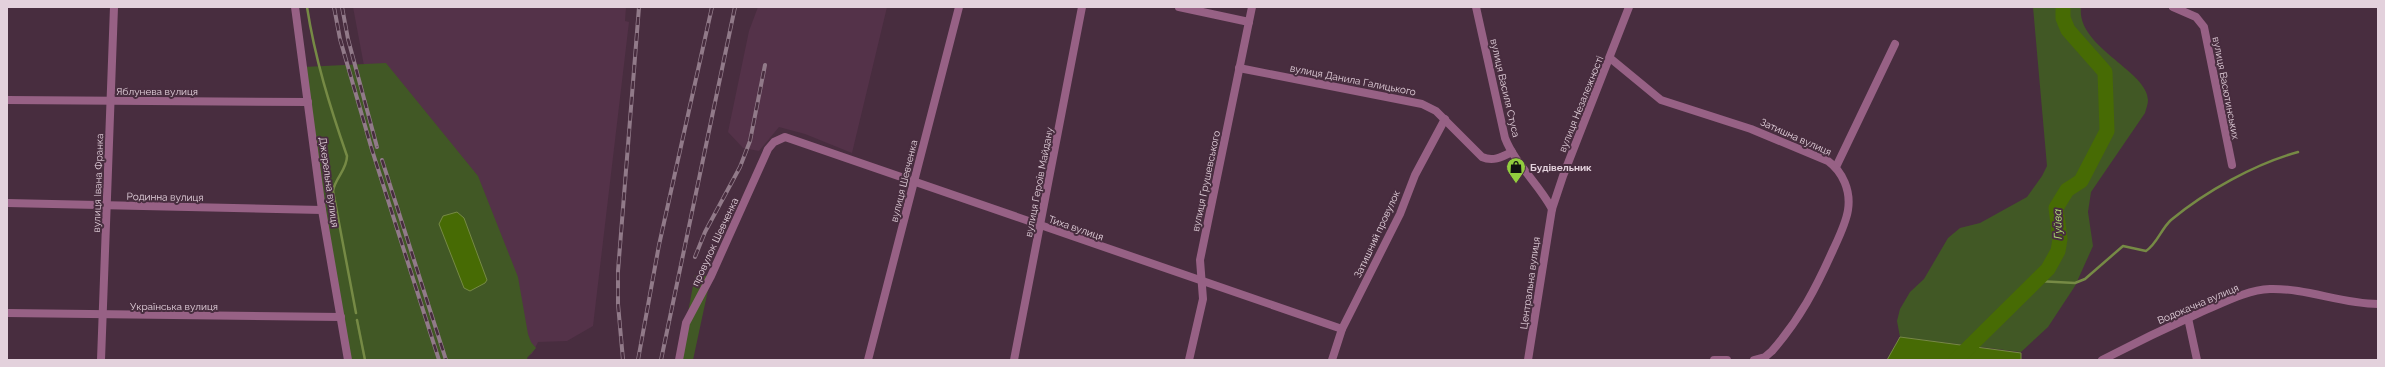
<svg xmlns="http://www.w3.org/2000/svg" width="2385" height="367" font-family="Raleway,sans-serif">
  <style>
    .built { fill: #543249 }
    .green { fill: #415825 }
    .water { fill: #476b04; stroke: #768a45 }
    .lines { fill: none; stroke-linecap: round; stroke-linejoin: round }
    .stream { stroke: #768a45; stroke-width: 2.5 }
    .river { stroke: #476b04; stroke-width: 15 }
    .minor { stroke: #976185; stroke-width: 8 }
    .tertiary { stroke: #976185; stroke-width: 8 }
    .rail-casing { stroke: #917a89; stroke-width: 4 }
    .rail { stroke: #482d3f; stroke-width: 2.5; stroke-dasharray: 8; stroke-linecap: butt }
    .labels { text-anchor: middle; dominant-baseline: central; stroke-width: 4; stroke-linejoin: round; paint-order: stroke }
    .street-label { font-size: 10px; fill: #e3d1dc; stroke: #482d3f }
    .poi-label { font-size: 10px; font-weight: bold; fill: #e3d1dc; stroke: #482d3f; text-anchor: start }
    .water-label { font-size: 11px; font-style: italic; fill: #bbf07b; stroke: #482d3f }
  </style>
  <rect width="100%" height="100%" fill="#482d3f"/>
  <g class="built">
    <path d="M353 7H626L625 21 629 22 593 326 567 341 538 342 532 354 517 360 365 71Z"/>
    <path d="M758 7H887L852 153 805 134 779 127 759 151 743 148 728 132 749 31Z"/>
  </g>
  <g class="green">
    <path d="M2033 7H2081C2076 47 2148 71 2148 100 2148 104 2146 109 2145 113L2091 192 2088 212 2093 246 2075 286 2048 327 2021 352 1900 337 1897 321 1900 309 1910 292 1924 279 1948 238 1960 228 1980 223 2027 197 2042 176 2047 166Z"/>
    <path d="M386 63 478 176 518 277 528 334 531 342 536 348 527 358 528 360H348L303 67Z"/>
    <path d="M695 275 711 276 693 360H679Z"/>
  </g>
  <g class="water">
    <path d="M457 212 464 218 487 280 485 283 470 291 464 288 439 224 443 216Z"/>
    <path d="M1900 337 2021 353V360H1887Z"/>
  </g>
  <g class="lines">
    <g class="stream">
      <path d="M307 7C315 59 330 107 347 156 347 170 335 178 333 191L356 313"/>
      <path d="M2037 281 2075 283 2085 279 2123 246 2146 251C2157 244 2161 229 2171 220 2206 191 2255 164 2298 152"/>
      <path d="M357 320 365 360"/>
    </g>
    <path class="river" d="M1956 360 2048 269 2058 251 2060 239 2056 208 2067 190 2081 181 2107 131 2105 72 2068 30 2063 18V7"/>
    <g class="minor">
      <path d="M295 7 322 210 348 360"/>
      <path d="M1179 7 1249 22"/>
      <path d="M1476 7 1505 138C1515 164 1539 184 1552 209"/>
      <path d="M2173 7 2196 17 2204 27 2232 165"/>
      <path d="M1610 58 1661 100 1751 129 1828 161C1843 172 1851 191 1848 210 1846 223 1839 237 1833 250 1816 288 1800 319 1772 351L1765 357 1754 360"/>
      <path d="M1239 68 1422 104 1436 111 1482 157C1493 162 1502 157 1512 152"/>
      <path d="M7 100 308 102"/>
      <path d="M1836 167 1895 44"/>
      <path d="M7 203 322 210"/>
      <path d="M7 313 341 317"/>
      <path d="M2188 318 2197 360"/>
      <path d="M679 360 686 323 711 276 768 149 774 142 785 137 1342 329"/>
      <path d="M868 360 959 7"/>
      <path d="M1189 360 1203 299 1200 260 1252 7"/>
      <path d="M1332 360 1342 329 1400 214 1415 175 1445 119"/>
      <path d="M1714 360H1727"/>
      <path d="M2102 360C2135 343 2168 327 2201 312 2223 303 2246 290 2270 289 2307 288 2341 304 2378 304"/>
    </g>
    <g class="tertiary">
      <path d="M101 360 114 7"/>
      <path d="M1014 360 1082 7"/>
      <path d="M1528 360 1552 209 1563 176 1629 7"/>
    </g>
    <g class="rail-casing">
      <g id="rail">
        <path d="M334 7 340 39 372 150 439 360"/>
        <path d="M342 7 348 39 377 147"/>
        <path d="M382 160 446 360"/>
        <path d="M695 257 705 232 740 167 750 141 765 65"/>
        <path d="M623 360 618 304V271L639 7"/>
        <path d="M638 360 659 245 712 7"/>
        <path d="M661 360 735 7"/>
      </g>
    </g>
    <use href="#rail" class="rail"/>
  </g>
  <defs>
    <g id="shop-pin" transform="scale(1)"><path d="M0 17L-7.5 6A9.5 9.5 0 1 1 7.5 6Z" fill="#92cd3e" stroke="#482d3f"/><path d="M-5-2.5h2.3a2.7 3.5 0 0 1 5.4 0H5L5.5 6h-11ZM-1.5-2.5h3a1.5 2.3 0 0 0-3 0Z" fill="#111"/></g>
  </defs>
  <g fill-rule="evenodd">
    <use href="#shop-pin" x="1516" y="167"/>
  </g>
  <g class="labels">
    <g class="street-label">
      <text transform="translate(1353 80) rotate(11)">вулиця Данила Галицького</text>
      <text transform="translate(1505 88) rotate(77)">вулиця Василя Стуса</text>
      <text transform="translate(2226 88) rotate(79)">вулиця Васютинських</text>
      <text x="157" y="91">Яблунева вулиця</text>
      <text transform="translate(1581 104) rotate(-68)">вулиця Незалежності</text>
      <text transform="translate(1796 137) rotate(24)">Затишна вулиця</text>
      <text transform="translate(904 181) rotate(-76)">вулиця Шевченка</text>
      <text transform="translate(1206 181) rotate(-78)">вулиця Грушевського</text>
      <text transform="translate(329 182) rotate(82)">Джерельна вулиця</text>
      <text transform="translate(1039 182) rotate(-79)">вулиця Героїв Майдану</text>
      <text transform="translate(98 183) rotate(-88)">вулиця Івана Франка</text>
      <text transform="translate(165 197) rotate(1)">Родинна вулиця</text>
      <text transform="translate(1076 228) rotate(19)">Тиха вулиця</text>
      <text transform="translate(1377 234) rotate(-65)">Затишний провулок</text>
      <text transform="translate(715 242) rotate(-65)">провулок Шевченка</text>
      <text transform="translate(1530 283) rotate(-82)">Центральна вулиця</text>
      <text transform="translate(2198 304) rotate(-23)">Водокачна вулиця</text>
      <text x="174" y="306">Українська вулиця</text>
    </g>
    <g class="poi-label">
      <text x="1530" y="167">Будівельник</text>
    </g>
    <g class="water-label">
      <text transform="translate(2058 224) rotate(-91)">Гуйва</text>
    </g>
  </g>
  <rect width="2385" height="367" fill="none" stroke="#e3d1dc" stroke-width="16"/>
</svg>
